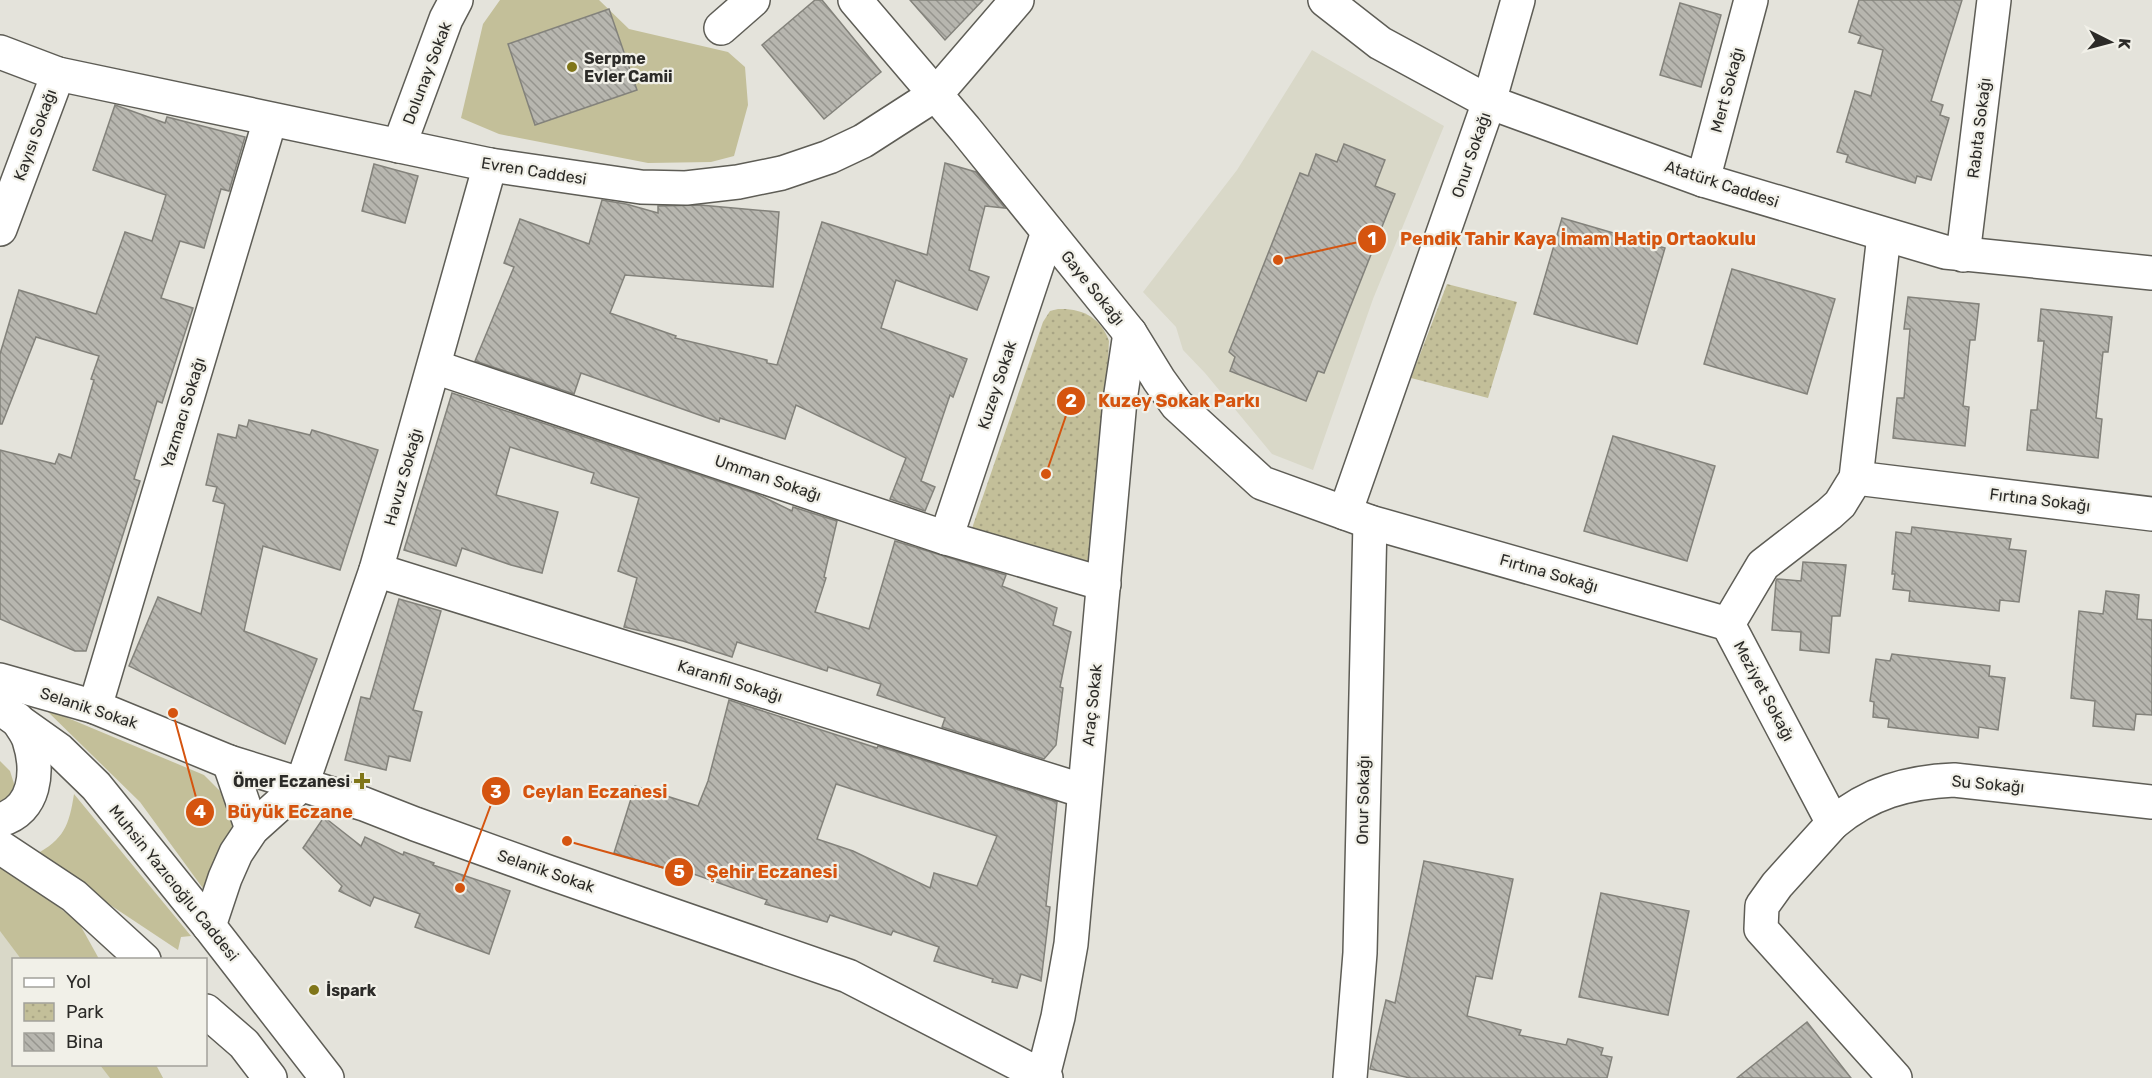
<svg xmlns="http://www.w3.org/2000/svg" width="2152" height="1078" font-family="Rubik,sans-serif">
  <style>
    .built { fill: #d9d8c8 }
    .green { fill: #c3bf99 }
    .park { fill: url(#park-dots) }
    .building { fill: url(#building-back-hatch); stroke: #83827b; stroke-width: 1.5; fill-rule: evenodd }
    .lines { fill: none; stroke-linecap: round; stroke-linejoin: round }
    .minor-casing { stroke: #5e5d56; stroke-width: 36 }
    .major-casing { stroke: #5e5d56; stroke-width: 36 }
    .minor { stroke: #fff; stroke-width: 33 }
    .major { stroke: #fff; stroke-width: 33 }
    .poi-dot { fill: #807619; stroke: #f1f0e8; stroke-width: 2 }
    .labels { text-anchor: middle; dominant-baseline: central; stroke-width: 4.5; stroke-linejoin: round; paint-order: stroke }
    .poi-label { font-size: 16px; font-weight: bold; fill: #2c2b28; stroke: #f1f0e8; text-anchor: start }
    .street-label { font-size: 16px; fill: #2c2b28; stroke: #f1f0e8 }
    .leader { fill: none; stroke: #d5540f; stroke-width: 2 }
    .callout-dot { fill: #d5540f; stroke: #f1f0e8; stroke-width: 2 }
    .mark-label { font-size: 18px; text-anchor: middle; font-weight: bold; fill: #fff }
    .callout-label { font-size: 18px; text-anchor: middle; font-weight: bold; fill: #d5540f; stroke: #f1f0e8; stroke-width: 4.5; stroke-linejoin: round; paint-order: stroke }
  </style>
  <defs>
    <pattern id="park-dots" width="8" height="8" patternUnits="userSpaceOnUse" patternTransform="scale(1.5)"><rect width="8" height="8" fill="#c3bf99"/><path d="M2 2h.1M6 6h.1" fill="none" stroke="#a8a484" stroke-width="1.8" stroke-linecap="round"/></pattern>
    <pattern id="building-back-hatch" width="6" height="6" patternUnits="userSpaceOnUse" patternTransform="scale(1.5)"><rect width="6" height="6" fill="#b7b6af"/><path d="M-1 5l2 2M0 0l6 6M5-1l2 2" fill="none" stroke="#95948e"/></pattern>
  </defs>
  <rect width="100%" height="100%" fill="#e4e3db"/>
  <g class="built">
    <path d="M1312 50 1444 126 1373 299 1313 470 1272 454 1205 373 1183 350 1176 327 1143 292 1237 170Z"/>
    <path d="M0 862 79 923 99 959 14 960V1064L156 1065 163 1078H0Z"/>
  </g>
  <g class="green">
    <path d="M500 0H599L629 29 728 52 745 67 748 105 734 156 711 162 648 163 499 134 461 118 483 24Z"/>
    <path d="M44 708 204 775 230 801 237 821 210 898 140 802Z"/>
    <path d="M0 761 10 771 16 790 0 807Z"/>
    <path d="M74 794 191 936 181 937 178 950 35 855C64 839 69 826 74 794Z"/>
    <path d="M0 862 79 923 99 959H21L0 931Z"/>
    <path d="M100 1065H156L163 1078H110Z"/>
  </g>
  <g class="park">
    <path d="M1447 284 1517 302 1488 398 1411 378Z"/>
    <path d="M1058 309C1083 308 1101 318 1109 341L1098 534 1093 566 969 537 1043 322 1050 311Z"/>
  </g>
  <g class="building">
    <path d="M815 0H822L881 72 824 119 762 45Z"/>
    <path d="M910 0H983L945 40Z"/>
    <path d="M1859 0H1962L1931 101 1943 105 1940 115 1949 118 1931 180 1917 176 1915 183 1846 162 1848 155 1837 152 1855 91 1871 96 1883 50 1858 43 1861 36 1849 32Z"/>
    <path d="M1680 3 1721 15 1701 87 1660 75Z"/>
    <path d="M609 9 637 90 535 125 508 44Z"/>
    <path d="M115 105 165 123 167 117 245 137 229 191 221 189 204 248 180 241 161 298 193 308 162 403 157 401 134 479 140 481 86 651H75L0 619V450L55 464 59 454 71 458 94 380 91 379 99 356 36 337 2 424H0V354L19 290 96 314 125 232 152 241 166 195 93 170Z"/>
    <path d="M1344 144 1385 160 1375 186 1395 194 1324 373 1318 371 1306 401 1230 371 1235 357 1229 352 1300 173 1308 176 1316 154 1337 162Z"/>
    <path d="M945 163 976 172 1005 208 985 206 969 270 989 277 977 310 896 280 881 328 967 359 953 397 950 395 921 481 935 487 925 511 890 499 906 458 796 405 785 439 720 418 719 422 581 373 574 394 475 361 514 267 504 263 520 219 589 244 602 200 626 204 658 213V206L700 205 779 212 773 287 625 275 610 313 676 336 675 338 767 360V363L777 365 822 222 927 255Z"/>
    <path d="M374 164 418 176 405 223 362 211Z"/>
    <path d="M1562 218 1665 248 1637 344 1534 314Z"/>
    <path d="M1732 269 1835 299 1807 394 1704 364Z"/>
    <path d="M1908 297 1979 304 1975 340H1970L1963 406 1969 407 1965 446 1893 438 1897 398H1904L1910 329H1904Z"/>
    <path d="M2041 309 2112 317 2108 352H2103L2096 418 2102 419 2098 458 2027 450 2031 410H2037L2044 341H2038Z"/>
    <path d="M452 393 757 494 792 511 793 507 837 521 824 577 826 578 815 612 869 629 895 541 1006 575 1002 586 1057 608 1053 625 1071 632 1060 687 1063 688 1056 745 1044 759 942 727 945 718 877 695 881 684 828 667 827 671 737 642 732 657 683 641 624 627 637 578 618 571 639 498 591 483 594 473 510 447 496 495 558 512 542 573 511 565 462 548 456 566 404 550Z"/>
    <path d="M249 420 310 435 312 430 378 450 340 570 263 546 244 631 317 659 285 744 129 666 158 597 201 614 225 504 213 501 217 487 206 485 218 434 236 438 239 425 247 427Z"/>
    <path d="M1613 436 1715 466 1687 561 1584 531Z"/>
    <path d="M1912 527 2011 539 2009 549 2026 551 2019 602 2000 600 1999 611 1909 601 1910 591 1893 589 1895 574H1892L1896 532 1911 534Z"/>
    <path d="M1803 562 1846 565 1840 616H1832L1829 653 1800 650 1801 632 1772 630 1776 581 1777 579 1801 581Z"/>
    <path d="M2106 591 2139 595 2137 619 2152 620V715L2136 714 2134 730 2093 726 2095 701 2071 698 2079 611 2103 614Z"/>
    <path d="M399 599 441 611 413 710 422 712 410 761 389 756 386 770 345 760 361 697 370 699Z"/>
    <path d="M1892 654 1990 666 1989 676 2005 678 1998 730 1979 727 1978 738 1888 727 1889 719 1873 717 1874 702 1870 701 1876 659 1890 661Z"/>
    <path d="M729 700 877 748 878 746 1057 802 1046 906 1050 907 1041 981 1021 974 1017 988 992 982 993 979 934 961 939 947 893 931 891 935 830 915 827 922 765 904 767 900 671 866 670 870 614 853 635 786 698 806 708 781ZM836 784 997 836 977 886 934 873 930 888 853 851 817 839Z"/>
    <path d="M324 817 361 846 365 837 403 855 404 852 434 863 433 865 510 891 489 954 415 927 420 914 374 897 370 906 339 891 342 886 303 848Z"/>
    <path d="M1424 861 1513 879 1492 979 1476 976 1467 1016 1521 1030 1519 1035 1566 1045 1568 1039 1603 1048 1601 1055 1612 1057 1607 1078H1410L1370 1069 1386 1000 1395 1003Z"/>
    <path d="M1601 893 1689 911 1668 1015 1579 997Z"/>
    <path d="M1807 1022 1851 1078H1737Z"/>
  </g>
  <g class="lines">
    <g class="minor-casing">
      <g id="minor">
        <path d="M855 0 965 129 1130 333 1159 380 1177 405 1262 483 1370 522 1728 624"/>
        <path d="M1325 0 1380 43 1489 102 1703 180 1945 252 2152 273"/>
        <path d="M721 28 753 0"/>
        <path d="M0 52 58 74 490 165 641 187 686 188 738 182 782 173 829 157 863 141 936 94 1017 0"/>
        <path d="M399 146 446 19 456 0"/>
        <path d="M1703 180 1751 0"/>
        <path d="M0 229 58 74"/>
        <path d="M1884 235 1856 478 1840 504 1829 514 1763 565 1728 624 1833 823 1777 885 1762 906 1761 929 1895 1078"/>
        <path d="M1963 255 1994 0"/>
        <path d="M435 367 946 538 1104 584"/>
        <path d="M1856 478 2152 514"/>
        <path d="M1345 513 1489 102 1518 0"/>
        <path d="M946 538 1048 232"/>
        <path d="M376 570 1084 791"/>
        <path d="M0 680 95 707 229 762 364 804 415 824 548 872 848 976 1046 1078"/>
        <path d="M95 707 270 120"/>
        <path d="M229 762 252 829"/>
        <path d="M1833 823C1869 793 1907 782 1954 780L2152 802"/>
        <path d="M209 926 225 878 236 853 252 829 302 784 376 570 490 165"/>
        <path d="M1043 1076 1058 1017 1071 944 1120 400 1130 333"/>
        <path d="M1350 1078 1360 953 1370 522"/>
      </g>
    </g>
    <g class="major-casing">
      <g id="major">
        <path d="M0 708 59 750 96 786 209 926 327 1078"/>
        <path d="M0 820C36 810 39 771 29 740 27 733 21 726 17 719"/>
        <path d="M0 847 74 896 144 960"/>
        <path d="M206 1011 244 1044 270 1078"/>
      </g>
    </g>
    <use href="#minor" class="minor"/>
    <use href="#major" class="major"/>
  </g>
  <g class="poi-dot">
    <circle cx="572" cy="67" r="6"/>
    <path d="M359 772h6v6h6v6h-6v6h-6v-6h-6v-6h6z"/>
    <circle cx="314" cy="990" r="6"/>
  </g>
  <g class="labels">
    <g class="poi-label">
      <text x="584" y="58">Serpme<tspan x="584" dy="18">Evler Camii</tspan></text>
      <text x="350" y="781" text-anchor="end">Ömer Eczanesi</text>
      <text x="326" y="990">İspark</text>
    </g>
    <g class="street-label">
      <text transform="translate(427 73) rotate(-69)">Dolunay Sokak</text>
      <text transform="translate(1727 90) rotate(-75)">Mert Sokağı</text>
      <text transform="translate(1979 128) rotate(-83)">Rabıta Sokağı</text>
      <text transform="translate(35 135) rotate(-70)">Kayısı Sokağı</text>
      <text transform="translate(1471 155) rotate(-71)">Onur Sokağı</text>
      <text transform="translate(534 171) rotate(9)">Evren Caddesi</text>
      <text transform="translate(1722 184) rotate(18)">Atatürk Caddesi</text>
      <text transform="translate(1093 288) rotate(51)">Gaye Sokağı</text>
      <text transform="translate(997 385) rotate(-72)">Kuzey Sokak</text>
      <text transform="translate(183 413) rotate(-73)">Yazmacı Sokağı</text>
      <text transform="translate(403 477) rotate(-74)">Havuz Sokağı</text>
      <text transform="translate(768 478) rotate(19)">Umman Sokağı</text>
      <text transform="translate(2040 500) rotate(7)">Fırtına Sokağı</text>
      <text transform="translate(1549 573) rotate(16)">Fırtına Sokağı</text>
      <text transform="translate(730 681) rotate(17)">Karanfil Sokağı</text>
      <text transform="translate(1764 691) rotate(62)">Meziyet Sokağı</text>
      <text transform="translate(1092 705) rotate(-84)">Araç Sokak</text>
      <text transform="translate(89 708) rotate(18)">Selanik Sokak</text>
      <text transform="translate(1988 784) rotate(5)">Su Sokağı</text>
      <text transform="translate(1363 800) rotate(-89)">Onur Sokağı</text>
      <text transform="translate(546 871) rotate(19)">Selanik Sokak</text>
      <text transform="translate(174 883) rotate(51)">Muhsin Yazıcıoğlu Caddesi</text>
    </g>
  </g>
  <path class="leader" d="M1278 260L1372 239M1046 474L1071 401M460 888L496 791M173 713L200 812M567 841L679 872"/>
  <g class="callout-dot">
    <circle cx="1278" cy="260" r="6"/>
    <circle cx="1046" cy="474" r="6"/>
    <circle cx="460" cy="888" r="6"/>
    <circle cx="173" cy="713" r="6"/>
    <circle cx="567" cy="841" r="6"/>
    <circle cx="1372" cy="239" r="15"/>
    <circle cx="1071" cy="401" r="15"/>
    <circle cx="496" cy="791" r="15"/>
    <circle cx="200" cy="812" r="15"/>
    <circle cx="679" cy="872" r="15"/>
  </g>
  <g class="mark-label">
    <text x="1372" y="245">1</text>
    <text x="1071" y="407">2</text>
    <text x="496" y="798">3</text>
    <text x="200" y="818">4</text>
    <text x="679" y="878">5</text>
  </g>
  <g class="callout-label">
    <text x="1578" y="245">Pendik Tahir Kaya İmam Hatip Ortaokulu</text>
    <text x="1179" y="407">Kuzey Sokak Parkı</text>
    <text x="595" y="798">Ceylan Eczanesi</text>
    <text x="290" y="818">Büyük Eczane</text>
    <text x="772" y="878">Şehir Eczanesi</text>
  </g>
  <rect x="12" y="958" width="195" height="108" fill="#f1f0e8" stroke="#a2a19b" stroke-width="1.5"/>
  <rect x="24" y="978" width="30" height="9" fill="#ffffff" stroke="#a2a19b" stroke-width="1.5"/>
  <text x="66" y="988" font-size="18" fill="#2c2b28">Yol</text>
  <rect x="24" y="1003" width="30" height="18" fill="url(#park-dots)" stroke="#a2a19b" stroke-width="1.5"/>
  <text x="66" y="1018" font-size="18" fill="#2c2b28">Park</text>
  <rect x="24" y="1033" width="30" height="18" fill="url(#building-back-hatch)" stroke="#a2a19b" stroke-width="1.5"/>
  <text x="66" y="1048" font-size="18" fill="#2c2b28">Bina</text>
  <g transform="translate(2110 42) rotate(96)" stroke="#f1f0e8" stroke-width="4.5" paint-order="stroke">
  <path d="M0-4.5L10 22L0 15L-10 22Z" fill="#2c2b28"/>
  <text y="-9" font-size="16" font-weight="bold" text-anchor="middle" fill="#2c2b28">K</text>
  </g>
</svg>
